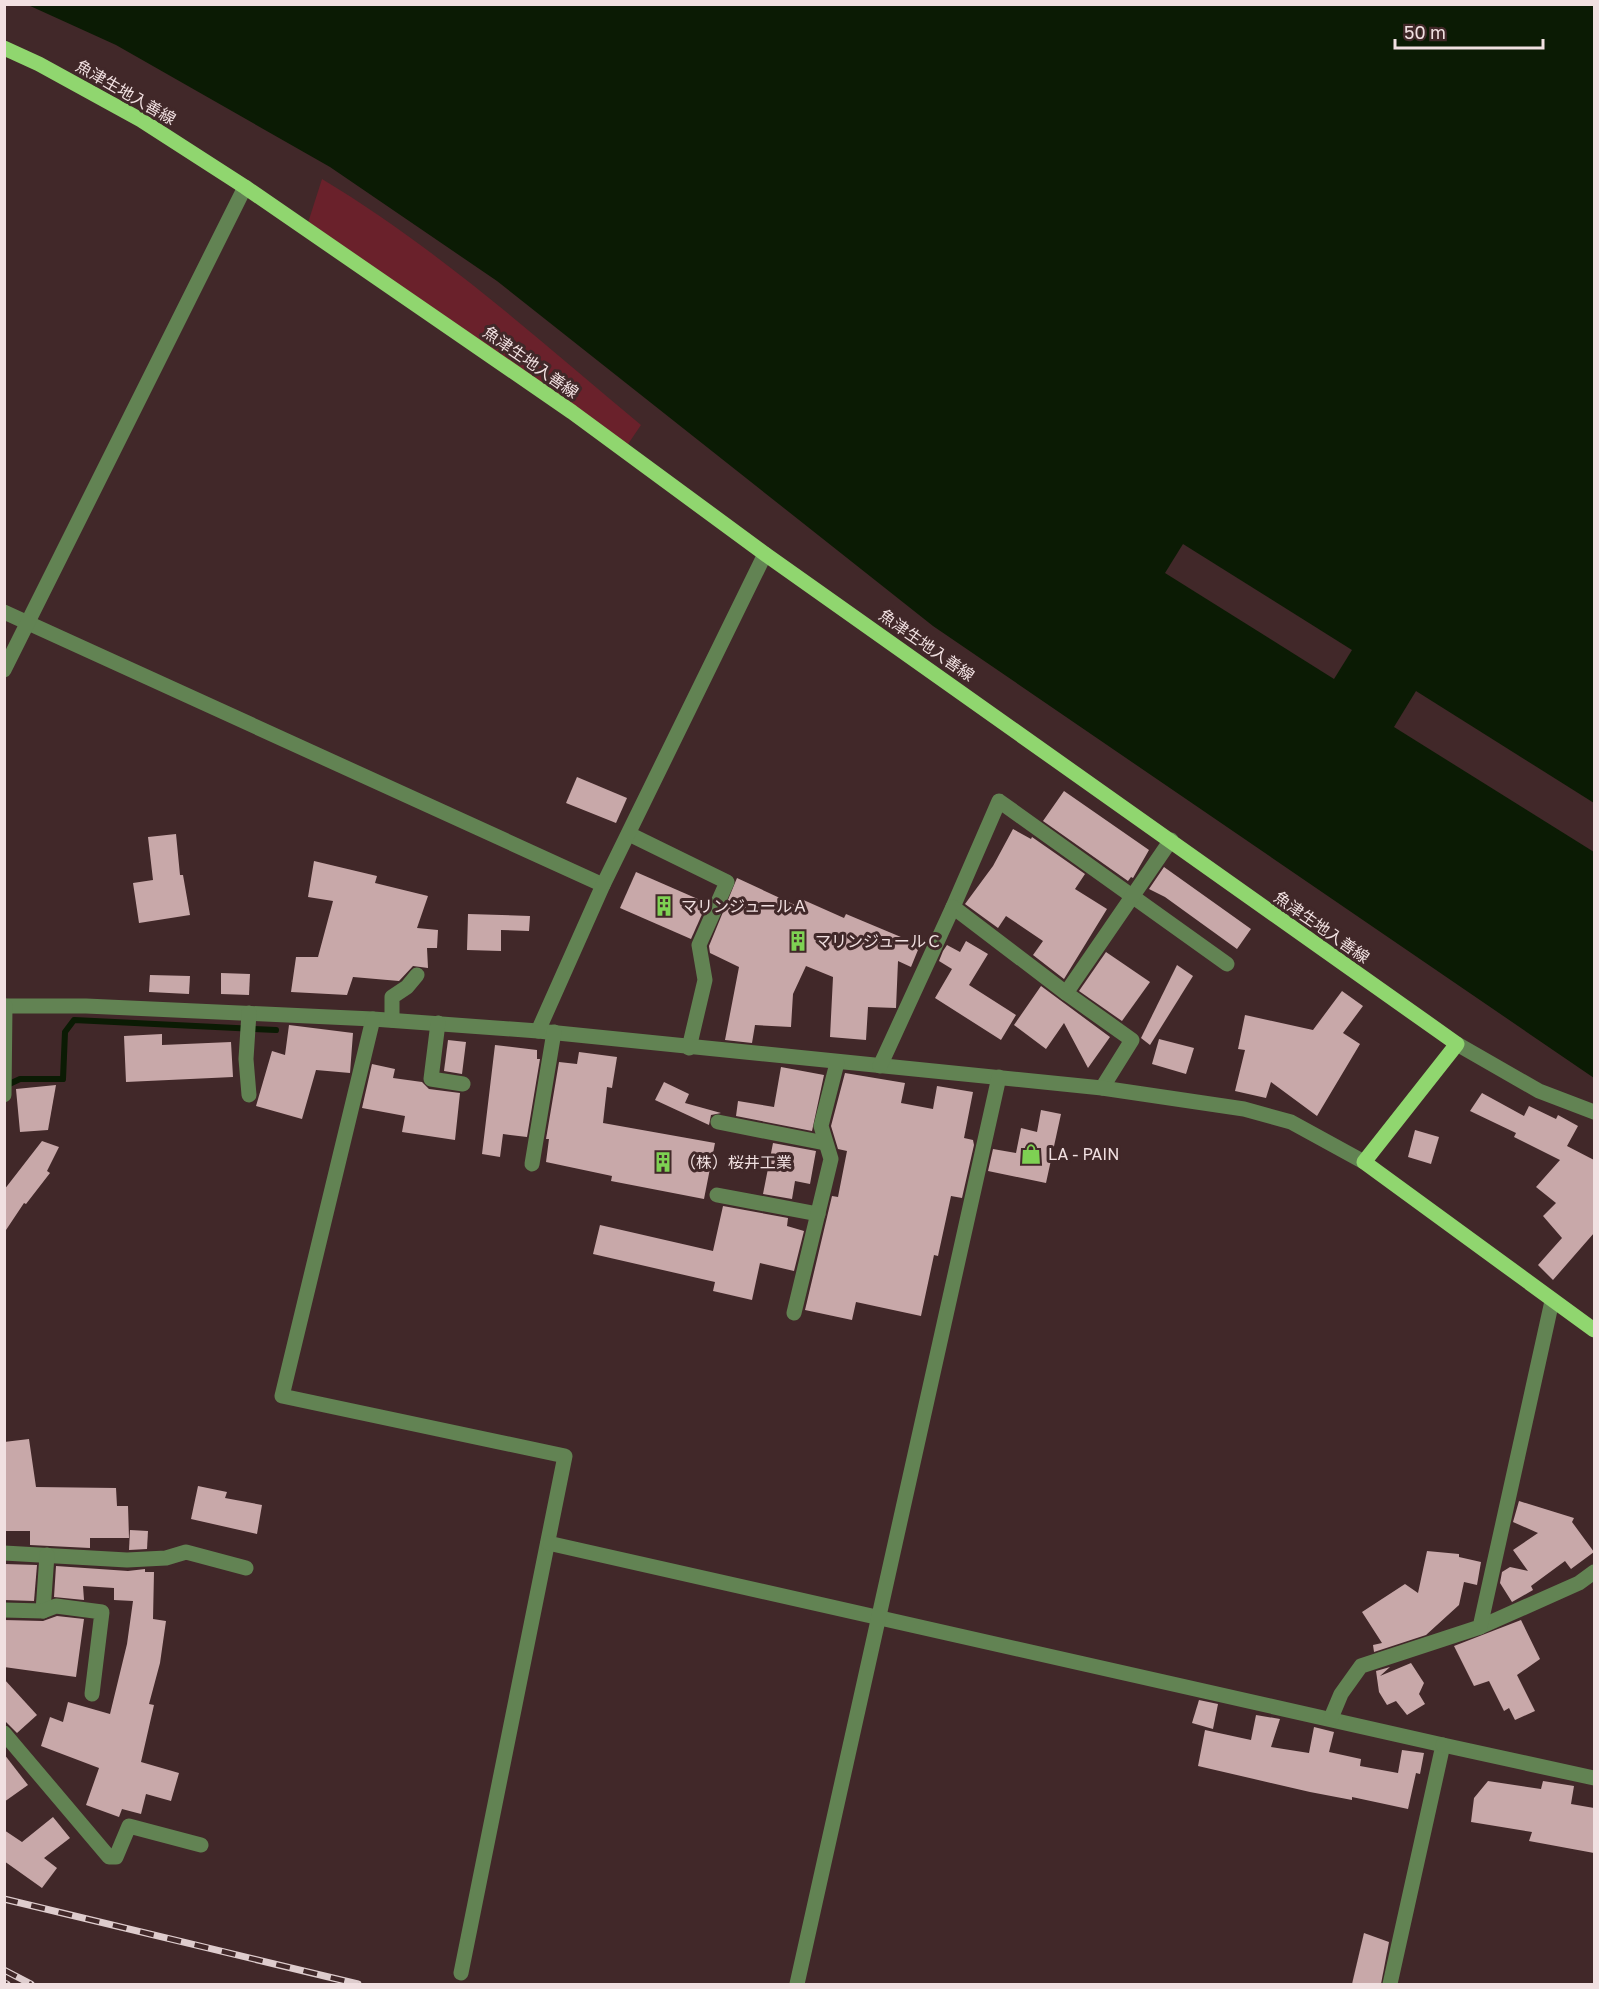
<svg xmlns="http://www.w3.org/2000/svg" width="1599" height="1989" font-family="'Golos Text','Noto Sans JP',sans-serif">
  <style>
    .green { fill: #6a212b }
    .water { fill: #0b1b04 }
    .pier { fill: #412829 }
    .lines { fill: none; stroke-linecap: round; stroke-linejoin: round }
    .stream { stroke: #0b1b04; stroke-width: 6 }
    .building { fill: #c8a8a9 }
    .minor { stroke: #628353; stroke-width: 15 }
    .major { stroke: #90d66f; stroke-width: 15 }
    .rail-casing { stroke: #decccd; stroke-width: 7 }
    .rail { stroke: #412829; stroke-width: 4.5; stroke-dasharray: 14; stroke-linecap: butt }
    .labels { text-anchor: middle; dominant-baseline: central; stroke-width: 6; stroke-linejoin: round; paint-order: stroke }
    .street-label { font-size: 16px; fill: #f1e0e1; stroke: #412829 }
    .poi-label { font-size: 16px; fill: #f1e0e1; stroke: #412829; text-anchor: start }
  </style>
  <rect width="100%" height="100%" fill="#412829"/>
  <path class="green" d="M322 179C437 248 538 339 641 425L624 450 306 229Z"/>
  <path class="water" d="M28 5H1594V1078L933 626 497 281 330 167 116 45Z"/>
  <g class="pier">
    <path d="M1183 544 1352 650 1334 679 1165 573Z"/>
    <path d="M1416 691 1594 803V852L1394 727Z"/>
  </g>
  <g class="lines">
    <path class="stream" d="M5 1086 20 1079H63L65 1032 74 1020 276 1030"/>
  </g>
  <g class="building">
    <path d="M577 777 627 798 616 823 566 803Z"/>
    <path d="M1064 791 1149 850 1133 878 1131 877 1128 881 1043 821Z"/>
    <path d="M1013 829 1031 839 1032 837 1085 874 1075 889 1107 909 1064 979 1033 955 1043 941 1006 916 998 928 965 904 993 866Z"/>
    <path d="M176 834 180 875H183L190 915 139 923 133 883 153 880 148 837Z"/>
    <path d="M314 861 377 876 375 883 428 896 417 928 438 930 437 948H427L428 968 413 966 399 981 353 977 347 995 291 992 296 957H318L333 901 308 897Z"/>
    <path d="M1164 867 1251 929 1237 949 1165 897 1149 889Z"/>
    <path d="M636 872 707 903 691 939 620 908Z"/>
    <path d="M737 878 795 905 799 898 844 918 846 914 920 945 911 967 898 961 896 1008 868 1007 866 1040 830 1037 833 977 806 966 793 994 791 1027 755 1025 752 1043 725 1040 739 967 710 953 709 946Z"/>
    <path d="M468 914 530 916 529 931 501 930V951L467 950Z"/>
    <path d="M966 941 988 954 969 985 1016 1015 1001 1040 935 998 952 969 939 961 943 951 947 945 960 952Z"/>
    <path d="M1106 952 1150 982 1122 1021 1079 991Z"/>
    <path d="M1177 965 1193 976 1150 1045 1141 1038Z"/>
    <path d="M221 973 250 974 249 995 221 994Z"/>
    <path d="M150 975 190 976 189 994 149 992Z"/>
    <path d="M1041 986 1110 1037 1088 1068 1064 1023 1046 1049 1014 1025Z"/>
    <path d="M1342 991 1363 1006 1343 1033 1360 1044 1317 1116 1271 1082 1266 1098 1235 1091 1245 1050 1238 1049 1245 1015 1313 1030Z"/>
    <path d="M289 1025 353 1033 350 1073 316 1070 302 1119 256 1106 272 1051 285 1055Z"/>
    <path d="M162 1034V1045L231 1042 233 1077 126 1082 124 1036Z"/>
    <path d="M1159 1039 1194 1048 1186 1074 1152 1064Z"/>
    <path d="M448 1040 466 1042 462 1074 444 1071Z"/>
    <path d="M495 1045 537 1050V1059H540L527 1137 503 1134 500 1157 482 1154Z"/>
    <path d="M579 1052 617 1057 612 1088 607 1087 603 1123 715 1143 704 1199 611 1181 612 1176 546 1162 549 1139H546L559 1062 577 1064Z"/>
    <path d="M372 1064 395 1069 393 1078 422 1082 429 1089 460 1093 455 1140 402 1132 405 1116 362 1108Z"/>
    <path d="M781 1067 824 1075 812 1131 736 1116 738 1101 774 1107Z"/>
    <path d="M845 1073 905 1083 901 1103 933 1109 937 1086 973 1092 964 1138 973 1140 974 1145 969 1167 962 1198 951 1196 938 1256 934 1255 921 1316 856 1302 852 1320 805 1310 832 1196 838 1197 847 1151 838 1149 831 1126Z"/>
    <path d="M664 1082 689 1094 685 1103 721 1113 711 1115 709 1125 655 1100Z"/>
    <path d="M56 1085 48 1130 20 1132 16 1089Z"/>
    <path d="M1482 1093 1524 1116 1529 1106 1556 1119 1558 1115 1578 1126 1567 1146 1594 1160V1233L1553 1280 1538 1265 1562 1238 1543 1216 1556 1203 1536 1187 1560 1160 1514 1137 1516 1133 1470 1111Z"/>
    <path d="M1041 1110 1061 1114 1046 1183 988 1171 993 1149 1016 1153 1021 1128 1037 1132Z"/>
    <path d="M1415 1130 1439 1137 1431 1164 1408 1157Z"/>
    <path d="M42 1141 59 1147 47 1171 50 1173 26 1204 24 1203 4 1233V1190Z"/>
    <path d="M773 1143 816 1151 810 1184 795 1181 792 1199 763 1194Z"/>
    <path d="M723 1206 788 1218 787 1226 804 1231 794 1271 760 1263 752 1300 713 1291 715 1282 593 1254 600 1225 713 1251Z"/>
    <path d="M29 1439 36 1487 116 1488 117 1506H128L129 1538H90V1548L30 1545V1531H4V1442Z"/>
    <path d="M198 1486 227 1492 225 1498 262 1505 257 1534 191 1519Z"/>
    <path d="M1519 1501 1574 1518 1572 1522 1594 1552 1571 1569 1565 1561 1531 1586 1533 1590 1512 1602 1500 1583 1502 1572 1510 1567 1528 1571 1513 1550 1538 1533 1513 1522Z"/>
    <path d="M130 1530 148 1531 147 1549 129 1550Z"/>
    <path d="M1427 1551 1459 1554V1557L1481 1562 1477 1585 1464 1582 1459 1605 1426 1635 1374 1652 1373 1645 1382 1643 1362 1612 1405 1584 1418 1593Z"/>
    <path d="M4 1564 37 1565 34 1601 4 1600Z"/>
    <path d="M56 1566 128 1571 145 1569V1572H154L153 1619 166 1621 160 1663 149 1704 154 1705 141 1762 179 1773 171 1801 146 1794 141 1814 122 1809 119 1817 86 1805 99 1768 41 1746 50 1717 63 1722 68 1702 110 1714 127 1644 133 1601 114 1600V1588L83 1586 84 1600 54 1597Z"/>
    <path d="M57 1616 84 1619 76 1677 4 1667V1620L43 1621Z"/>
    <path d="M1521 1620 1540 1659 1517 1675 1535 1711 1515 1720 1509 1708 1504 1711 1489 1681 1474 1686 1454 1646Z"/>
    <path d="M1411 1663 1424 1683 1419 1694 1425 1704 1407 1715 1396 1701 1387 1705 1379 1692 1376 1671 1390 1667 1380 1676Z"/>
    <path d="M4 1679 37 1715 17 1733 4 1720Z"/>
    <path d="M1199 1700 1218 1704 1213 1729 1192 1723Z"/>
    <path d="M1256 1715 1280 1719 1271 1747 1309 1753 1314 1727 1334 1732 1329 1752 1361 1759 1360 1766 1398 1773 1402 1750 1424 1753 1420 1774 1416 1773 1408 1809 1352 1797V1800L1310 1792 1198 1766 1205 1730 1251 1740Z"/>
    <path d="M4 1754 28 1785 4 1802Z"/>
    <path d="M1488 1781 1541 1789 1543 1781 1574 1786 1571 1804 1594 1808V1853L1529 1841 1532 1832 1471 1822 1474 1798Z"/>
    <path d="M53 1817 70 1838 44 1858 57 1868 42 1888 4 1861V1830L22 1842Z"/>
    <path d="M1364 1933 1389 1942 1381 1984H1352Z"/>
  </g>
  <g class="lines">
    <g class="minor">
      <path d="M4 612 603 885"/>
      <path d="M4 670 245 187"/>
      <path d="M629 834 727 882 699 945 705 980 689 1048"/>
      <path d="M953 907 999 801 1227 964"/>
      <path d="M1066 993 1132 1040 1102 1088"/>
      <path d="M4 1006H86L373 1019 538 1031 1102 1088 1244 1109 1291 1122 1364 1162"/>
      <path d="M373 1019 282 1396 565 1456 461 1973"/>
      <path d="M392 1020V997L407 987 417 975"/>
      <path d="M438 1023 431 1079 463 1084"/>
      <path d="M538 1031 603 885 765 554"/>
      <path d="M1457 1044 1539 1091 1594 1112"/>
      <path d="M880 1066 953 907 1066 993 1171 840"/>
      <path d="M4 1095 5 1006"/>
      <path d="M249 1095 246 1059 249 1013"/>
      <path d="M718 1122 825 1143"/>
      <path d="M532 1164 554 1032"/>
      <path d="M717 1195 818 1214"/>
      <path d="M794 1313 831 1159 821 1126 837 1063"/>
      <path d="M548 1543 1443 1745 1390 1984"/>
      <path d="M4 1553 127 1560 166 1558 186 1552 246 1568"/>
      <path d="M4 1610 43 1611 47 1555"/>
      <path d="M43 1611 56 1606 102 1612 92 1694"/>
      <path d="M1480 1627 1579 1583 1594 1572"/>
      <path d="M1331 1718 1341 1694 1361 1666 1480 1627 1552 1301"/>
      <path d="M4 1733 109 1857H116L129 1826 201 1845"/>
      <path d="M1443 1745 1594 1778"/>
      <path d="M797 1984 999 1077"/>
    </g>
    <path class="major" d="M4 48 39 64 141 120 245 187 572 412 765 554 1457 1044 1364 1162 1594 1330"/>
    <g class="rail-casing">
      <g id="rail">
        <path d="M4 1899 358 1984"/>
        <path d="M4 1970 31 1984"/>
        <path d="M4 1983 7 1984"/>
      </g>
    </g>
    <use href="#rail" class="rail"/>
  </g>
  <defs>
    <g id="building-bare" transform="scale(1.62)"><path d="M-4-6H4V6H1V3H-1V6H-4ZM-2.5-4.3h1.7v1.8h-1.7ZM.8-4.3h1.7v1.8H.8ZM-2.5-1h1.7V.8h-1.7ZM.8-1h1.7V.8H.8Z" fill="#7ed153" stroke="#412829" stroke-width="2.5" paint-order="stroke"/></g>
    <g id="shop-bare" transform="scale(1.62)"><path d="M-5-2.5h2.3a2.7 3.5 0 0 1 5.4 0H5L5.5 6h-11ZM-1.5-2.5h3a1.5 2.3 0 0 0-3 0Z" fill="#7ed153" stroke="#412829" stroke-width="2.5" paint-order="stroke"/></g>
  </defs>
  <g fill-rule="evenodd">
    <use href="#building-bare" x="664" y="906"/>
    <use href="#building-bare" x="798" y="941"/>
    <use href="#shop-bare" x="1031" y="1154"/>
    <use href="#building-bare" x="663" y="1162"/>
  </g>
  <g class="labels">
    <g class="street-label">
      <text transform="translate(126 92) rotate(30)">魚津生地入善線</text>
      <text transform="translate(531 362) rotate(35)">魚津生地入善線</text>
      <text transform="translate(927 645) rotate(35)">魚津生地入善線</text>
      <text transform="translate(1322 927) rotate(35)">魚津生地入善線</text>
    </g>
    <g class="poi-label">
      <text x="681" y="906">マリンジュールＡ</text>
      <text x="815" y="941">マリンジュールＣ</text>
      <text x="1048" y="1154">LA - PAIN</text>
      <text x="680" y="1162">（株）桜井工業</text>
    </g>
  </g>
  <rect width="1599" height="1989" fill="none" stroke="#f1e0e1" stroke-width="12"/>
  <path d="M1395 39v9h148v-9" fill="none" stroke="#f1e0e1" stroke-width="3"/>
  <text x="1404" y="39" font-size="18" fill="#f1e0e1" stroke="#412829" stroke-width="4.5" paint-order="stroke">50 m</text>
</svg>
